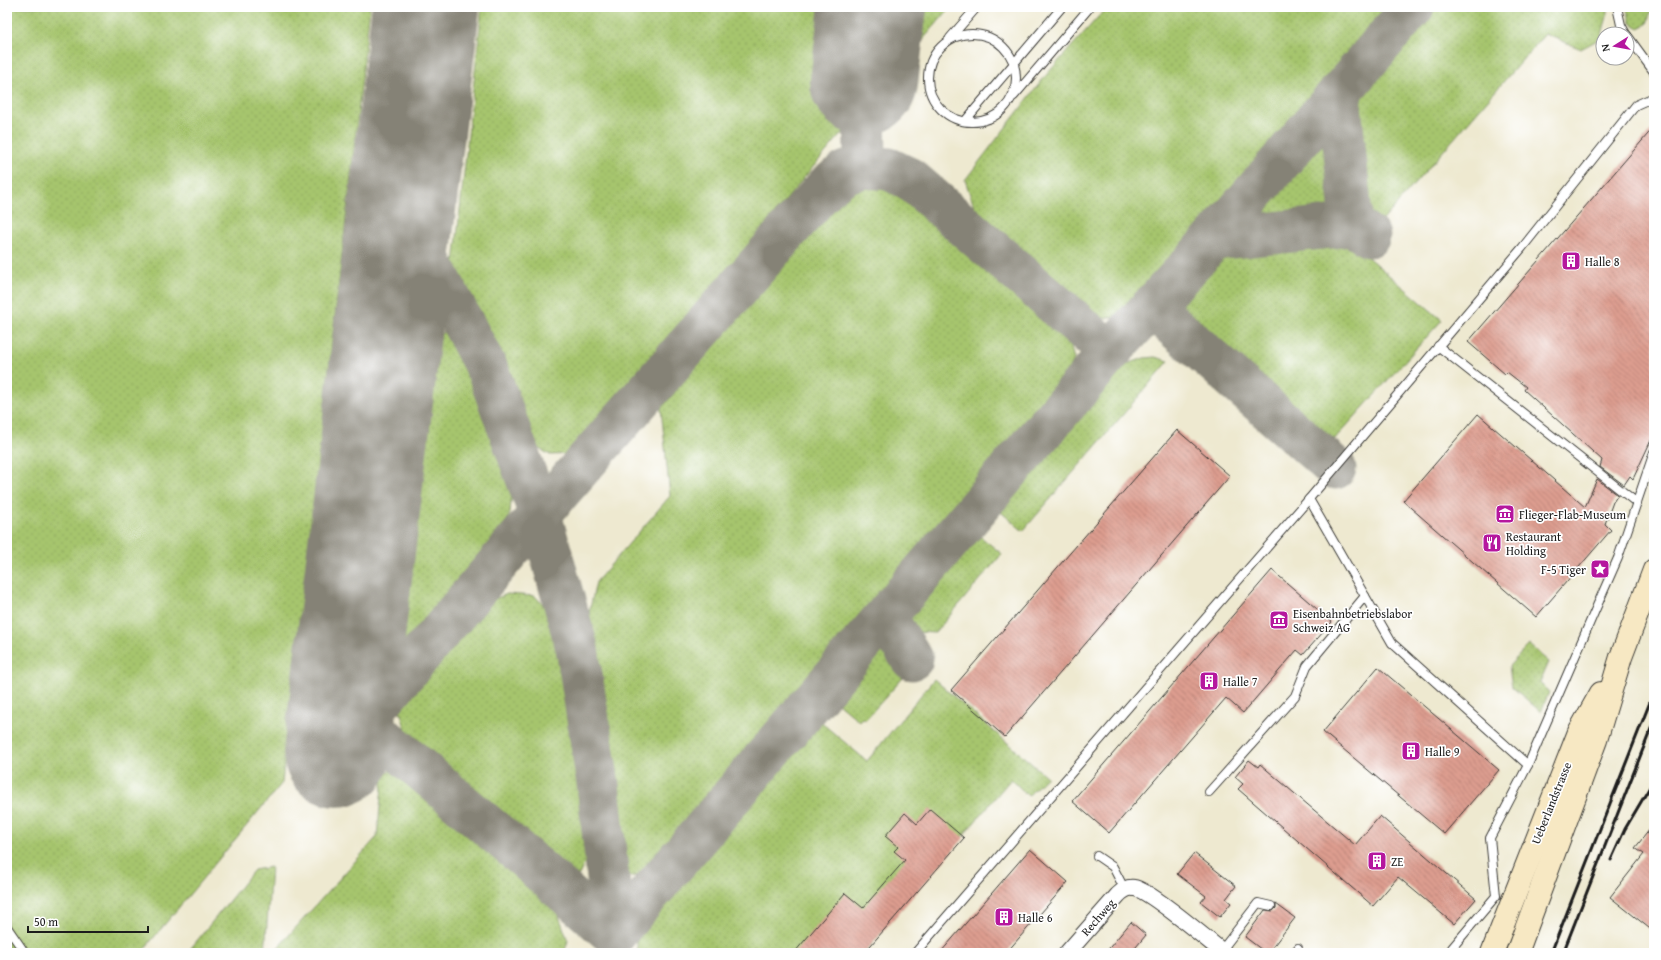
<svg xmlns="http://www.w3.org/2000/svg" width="1661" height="960" font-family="'Gentium Book Plus',serif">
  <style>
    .green { fill: url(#green-dots); stroke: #617044 }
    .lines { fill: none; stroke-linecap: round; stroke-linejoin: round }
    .taxiway { stroke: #858276; stroke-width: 43 }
    .runway { stroke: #858276; stroke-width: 108 }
    .building { fill: url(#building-back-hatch) }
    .lane-casing { stroke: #3c3b37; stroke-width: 10 }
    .street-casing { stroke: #3c3b37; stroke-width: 18 }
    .secondary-casing { stroke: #3c3b37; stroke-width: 24 }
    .lane { stroke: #fff; stroke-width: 8 }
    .street { stroke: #fff; stroke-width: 16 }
    .secondary { stroke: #f7e8c3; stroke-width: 22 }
    .rail { stroke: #1c1c1c; stroke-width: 3 }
    .labels { text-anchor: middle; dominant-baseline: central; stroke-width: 3.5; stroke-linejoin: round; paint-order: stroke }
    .poi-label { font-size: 12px; fill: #1c1c1c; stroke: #fff; text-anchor: start }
    .street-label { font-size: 12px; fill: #1c1c1c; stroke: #fff }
  </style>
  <defs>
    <pattern id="green-dots" width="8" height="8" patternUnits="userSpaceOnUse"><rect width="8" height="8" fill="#a6c56d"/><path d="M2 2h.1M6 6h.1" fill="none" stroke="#8ea95e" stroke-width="1.8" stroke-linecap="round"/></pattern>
    <pattern id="building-back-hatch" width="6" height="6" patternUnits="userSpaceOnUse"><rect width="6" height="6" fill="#dd9d8f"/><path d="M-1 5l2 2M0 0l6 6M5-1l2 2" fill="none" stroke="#b27f74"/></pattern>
  </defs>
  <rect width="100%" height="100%" fill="#fff"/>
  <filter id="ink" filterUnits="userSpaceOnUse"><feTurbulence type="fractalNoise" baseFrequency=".025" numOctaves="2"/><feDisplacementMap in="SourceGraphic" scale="8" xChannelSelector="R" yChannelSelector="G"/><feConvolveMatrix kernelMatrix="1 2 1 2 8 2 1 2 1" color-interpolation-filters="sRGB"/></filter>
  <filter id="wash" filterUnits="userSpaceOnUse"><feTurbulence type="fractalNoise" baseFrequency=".012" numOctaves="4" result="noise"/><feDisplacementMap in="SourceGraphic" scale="16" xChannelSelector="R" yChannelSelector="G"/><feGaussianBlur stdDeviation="0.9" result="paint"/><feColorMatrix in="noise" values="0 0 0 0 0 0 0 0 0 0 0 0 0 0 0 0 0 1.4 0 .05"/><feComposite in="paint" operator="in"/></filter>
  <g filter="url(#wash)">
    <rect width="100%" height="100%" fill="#eee9d0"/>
    <g class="green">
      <path d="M7 7H370L282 783 141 953H7Z"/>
      <path d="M482 7H951L813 167 581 448 573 454 550 455 538 448 531 441 454 264Z"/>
      <path d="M1107 7H1397L1141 304 1119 317 1102 318 1088 313 1036 271 979 221 965 180 1047 74Z"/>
      <path d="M1428 7H1608V13L1601 38 1581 49 1545 34 1358 249 1442 320 1324 451 1189 333 1182 308 1190 287 1215 257Z"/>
      <path d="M1626 7H1652L1647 24 1639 28 1631 23Z"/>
      <path d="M873 185 911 195 1067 332 1074 359 1059 395 651 873 630 877 613 858 606 765 586 626 596 582 670 496 661 409 832 200Z"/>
      <path d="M446 332 478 392 513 478 510 513 498 544 409 650 399 652 430 337Z"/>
      <path d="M1155 357 1169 361 1023 531 995 507 1119 367 1144 358Z"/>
      <path d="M976 533 1002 554 935 633 916 632 910 625 911 606Z"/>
      <path d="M507 594 535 596 555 617 578 719 589 854 579 875 562 876 410 744 400 711 411 682 485 603Z"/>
      <path d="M1529 645 1549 662 1540 683 1549 692 1541 712 1512 687 1509 666Z"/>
      <path d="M889 650 899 651 912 659 908 663 912 668 865 720 862 718 859 721 838 703 840 700 836 696 872 655Z"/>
      <path d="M934 679 1047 777 1028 796 1011 779 864 953H638L636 936 817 719 867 761Z"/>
      <path d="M394 767 554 902 568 941 564 953H273L377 837 383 777Z"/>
      <path d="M271 867 265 953H187L254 870Z"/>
    </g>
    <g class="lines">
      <g class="taxiway">
        <path d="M864 82 865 167"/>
        <path d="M1339 94 1352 225 1369 236"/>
        <path d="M407 175 412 218 424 249 488 371 540 514 577 648 598 784 614 935"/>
        <path d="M1214 239 1352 225"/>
        <path d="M1152 307 1335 468"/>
        <path d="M885 617 912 659"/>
        <path d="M364 721 515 849 614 935"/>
        <path d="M337 753 540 514 827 186 846 172 865 167 889 169 910 179 1110 352"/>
        <path d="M614 935 1110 352 1214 239 1413 7"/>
      </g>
      <g class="runway">
        <path d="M864 82 873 7"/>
        <path d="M337 753 426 7"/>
      </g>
    </g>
    <g id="blocks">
      <g class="building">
        <path d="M1654 127V434L1633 479 1630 476 1624 485 1600 467 1602 460 1524 390 1526 387 1507 372 1505 374 1468 342Z"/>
        <path d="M1478 414 1585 507 1597 479 1618 495 1613 502 1605 524 1611 530 1536 617 1403 501Z"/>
        <path d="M1177 430 1230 476 1005 737 951 690Z"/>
        <path d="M1272 570 1332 622 1303 655 1297 650 1243 713 1226 698 1109 833 1072 801Z"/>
        <path d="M1378 667 1499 770 1444 834 1323 732Z"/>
        <path d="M1249 760 1258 767 1260 764 1355 845 1380 816 1476 899 1454 924 1398 877 1373 906 1238 789 1243 784 1235 777Z"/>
        <path d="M930 809 964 838 864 953H794L845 893 863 908 905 860 894 851 898 847 885 836 905 813 917 824Z"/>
        <path d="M1654 824V932L1610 897 1644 854 1635 848Z"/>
        <path d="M1030 849 1068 882 1006 953H940Z"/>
        <path d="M1194 853 1236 886 1226 899 1231 903 1220 917 1201 902 1206 896 1177 874Z"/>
        <path d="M1276 904 1295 918 1268 953H1266L1245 937 1265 910 1273 911 1276 908Z"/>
        <path d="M1131 922 1146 935 1131 953H1105Z"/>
      </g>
    </g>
  </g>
  <g filter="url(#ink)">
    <use href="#blocks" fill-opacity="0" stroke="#3c3b37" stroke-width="1"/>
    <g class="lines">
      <g class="lane-casing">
        <g id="lane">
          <path d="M1617 7 1621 25 1626 34"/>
          <circle cx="972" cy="78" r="44"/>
          <path d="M1627 35 1654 72"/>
          <path d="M950 38 977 7"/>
          <path d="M1014 96 1090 7"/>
          <path d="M965 121 1062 7"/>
          <path d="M1438 346 1637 503"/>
          <path d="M1365 596 1392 643 1528 765"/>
          <path d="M1209 792 1295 696 1307 666 1365 596 1309 499"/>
          <path d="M1097 856 1113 867 1125 890"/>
          <path d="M7 927 25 953"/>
          <path d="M1221 951 1258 903 1271 906"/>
          <path d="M915 953 1309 499 1522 248 1636 105 1654 97"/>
          <path d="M1294 953 1298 948"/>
          <path d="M1450 953 1452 948 1496 896 1490 838 1528 765 1600 599 1618 558 1654 452"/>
        </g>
      </g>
      <g class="street-casing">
        <path id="street" d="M1067 953 1118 895C1122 891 1128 887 1134 888 1148 889 1209 941 1224 953"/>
      </g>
      <g class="secondary-casing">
        <g id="secondary">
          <path d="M1492 953 1579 732 1601 693"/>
          <path d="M1517 953 1596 740 1621 657 1654 570"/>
        </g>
      </g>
      <use href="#lane" class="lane"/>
      <use href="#street" class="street"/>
      <use href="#secondary" class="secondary"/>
      <g class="rail">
        <path d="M1611 860 1625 829 1654 780"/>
        <path d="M1551 953 1654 692"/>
        <path d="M1563 953 1654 721"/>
      </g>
    </g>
  </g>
  <defs>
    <g id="building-square" transform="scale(1)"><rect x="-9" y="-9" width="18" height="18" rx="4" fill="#b5179e" stroke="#fff"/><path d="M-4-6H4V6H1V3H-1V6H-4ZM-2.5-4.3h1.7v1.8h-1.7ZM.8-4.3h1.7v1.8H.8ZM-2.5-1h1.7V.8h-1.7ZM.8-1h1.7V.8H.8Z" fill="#fff"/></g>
    <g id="museum-square" transform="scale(1)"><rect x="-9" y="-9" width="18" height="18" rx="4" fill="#b5179e" stroke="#fff"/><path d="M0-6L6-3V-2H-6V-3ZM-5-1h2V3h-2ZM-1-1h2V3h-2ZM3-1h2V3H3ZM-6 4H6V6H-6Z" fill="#fff"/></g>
    <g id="restaurant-square" transform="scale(1)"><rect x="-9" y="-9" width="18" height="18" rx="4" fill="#b5179e" stroke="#fff"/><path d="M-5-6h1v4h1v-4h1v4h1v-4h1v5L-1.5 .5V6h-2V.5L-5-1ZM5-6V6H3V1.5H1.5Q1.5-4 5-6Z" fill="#fff"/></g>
    <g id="sight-square" transform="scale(1)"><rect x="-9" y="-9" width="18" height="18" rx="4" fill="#b5179e" stroke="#fff"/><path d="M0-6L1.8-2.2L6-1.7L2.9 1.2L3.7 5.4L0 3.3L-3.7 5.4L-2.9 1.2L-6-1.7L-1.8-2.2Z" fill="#fff"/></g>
  </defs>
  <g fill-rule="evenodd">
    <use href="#building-square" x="1571" y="261"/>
    <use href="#museum-square" x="1505" y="514"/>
    <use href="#restaurant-square" x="1492" y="543"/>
    <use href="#sight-square" x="1600" y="569"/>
    <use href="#museum-square" x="1279" y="620"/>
    <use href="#building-square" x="1209" y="681"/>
    <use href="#building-square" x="1411" y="751"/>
    <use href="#building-square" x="1377" y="861"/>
    <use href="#building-square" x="1004" y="917"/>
  </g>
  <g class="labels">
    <g class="poi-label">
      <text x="1585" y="261">Halle 8</text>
      <text x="1519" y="514">Flieger-Flab-Museum</text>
      <text x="1506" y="536">Restaurant<tspan x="1506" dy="14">Holding</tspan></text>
      <text x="1586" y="569" text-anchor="end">F-5 Tiger</text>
      <text x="1293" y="613">Eisenbahnbetriebslabor<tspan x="1293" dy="14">Schweiz AG</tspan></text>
      <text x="1223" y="681">Halle 7</text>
      <text x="1425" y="751">Halle 9</text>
      <text x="1391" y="861">ZE</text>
      <text x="1018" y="917">Halle 6</text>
    </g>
    <g class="street-label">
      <text transform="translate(1551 803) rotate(-68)">Ueberlandstrasse</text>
      <text transform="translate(1098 917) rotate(-49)">Rechweg</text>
    </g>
  </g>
  <rect width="1661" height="960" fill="none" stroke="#fff" stroke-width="24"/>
  <g transform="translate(1615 46) rotate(259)"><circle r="19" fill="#ffffff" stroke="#a4a4a4"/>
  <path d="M0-3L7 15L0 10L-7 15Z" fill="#b5179e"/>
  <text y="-6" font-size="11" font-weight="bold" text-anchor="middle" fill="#1c1c1c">N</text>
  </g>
  <path d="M28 926v6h120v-6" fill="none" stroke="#1c1c1c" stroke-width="2"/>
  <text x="34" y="926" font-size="12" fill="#1c1c1c" stroke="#ffffff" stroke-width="3" paint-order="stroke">50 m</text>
</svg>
